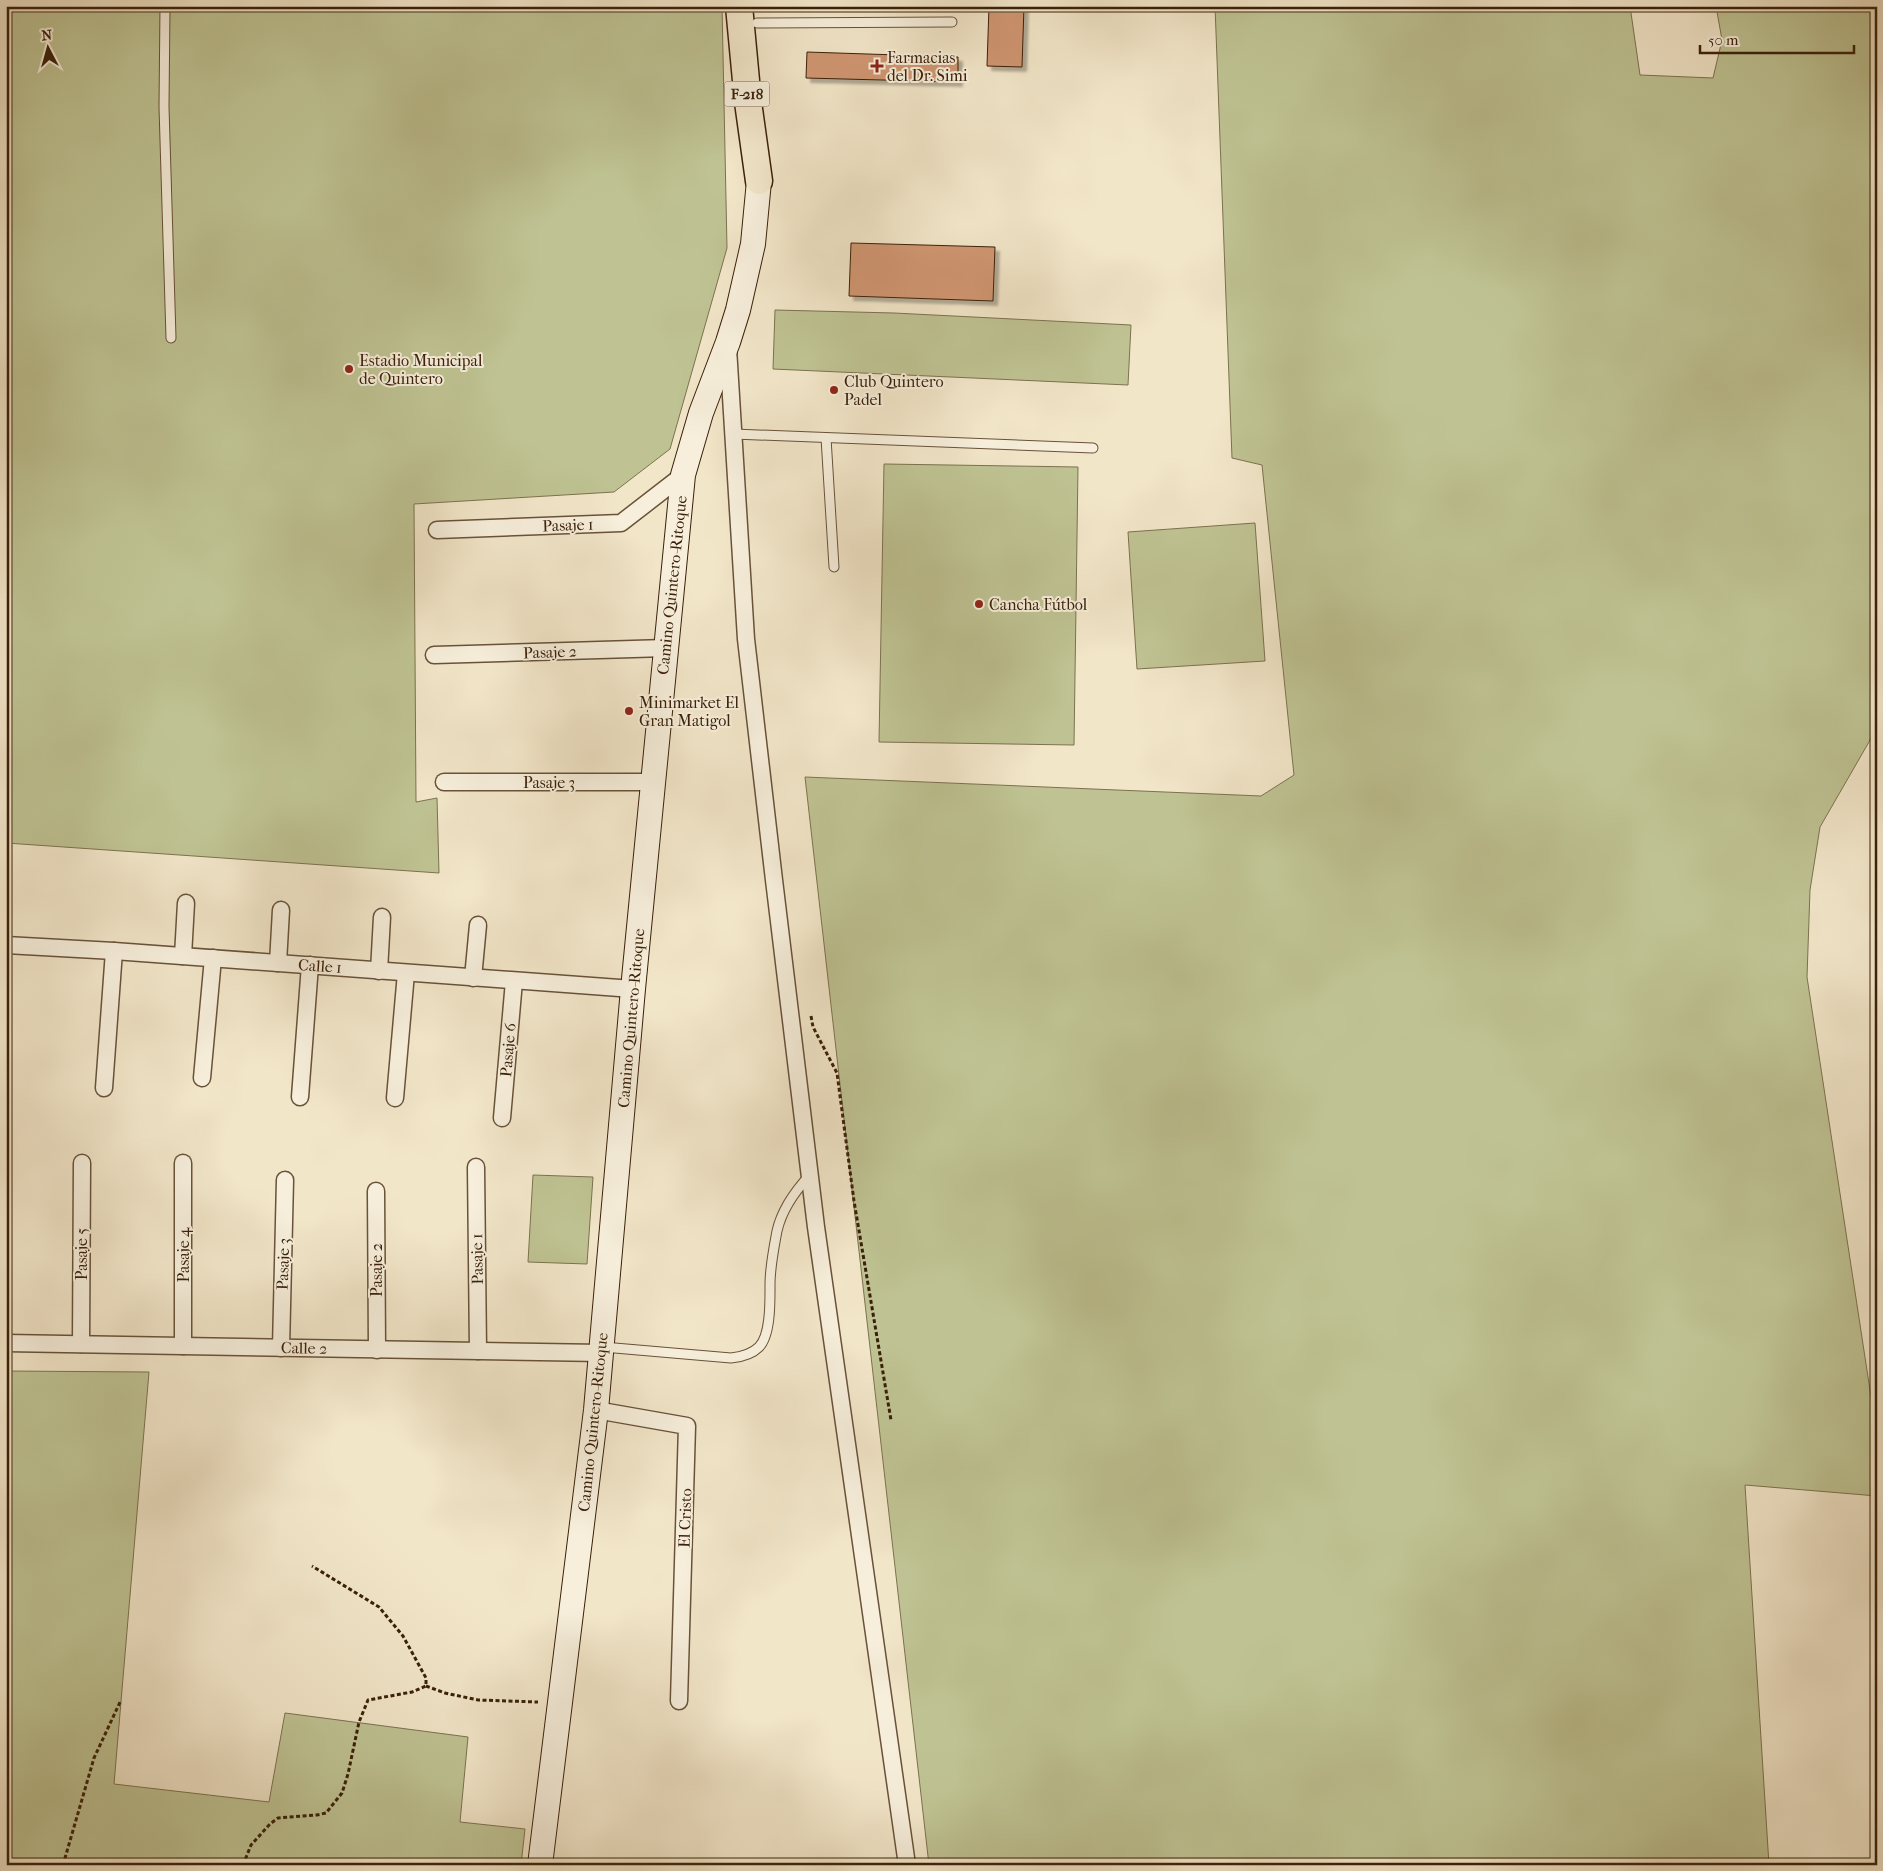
<svg xmlns="http://www.w3.org/2000/svg" width="1883" height="1871" font-family="'IM FELL French Canon',serif">
  <style>
    .green { fill: #bfc393; stroke: #7c724e }
    .building { fill: #d09672; stroke: #3a2009; filter: url(#shadow) }
    .lines { fill: none; stroke-linecap: round; stroke-linejoin: round }
    .service-casing { stroke: #685239; stroke-width: 11 }
    .minor-casing { stroke: #685239; stroke-width: 19 }
    .secondary-casing { stroke: #3a2009; stroke-width: 26 }
    .primary-casing { stroke: #3a2009; stroke-width: 29 }
    .path { stroke: #3a2009; stroke-width: 3; stroke-dasharray: 4 2.5; stroke-linecap: butt }
    .service { stroke: #f7efdc; stroke-width: 9 }
    .minor { stroke: #f7efdc; stroke-width: 16 }
    .secondary { stroke: #f7efdc; stroke-width: 24 }
    .primary { stroke: #f2e6c9; stroke-width: 26 }
    .poi-dot { fill: #8f2418; stroke: #f7efdc; stroke-width: 2 }
    .labels { text-anchor: middle; dominant-baseline: central; stroke-width: 4; stroke-linejoin: round; paint-order: stroke }
    .shield { fill: #f7efdc; stroke: #735e48; stroke-width: 1 }
    .shield-label { font-size: 15px; font-weight: bold; fill: #3a2009 }
    .poi-label { font-size: 16px; fill: #3a2009; stroke: #f7efdc; text-anchor: start }
    .street-label { font-size: 16px; fill: #3a2009; stroke: #f7efdc }
  </style>
  <defs>
    <filter id="shadow"><feDropShadow dx="4.5" dy="4.5" stdDeviation="1" flood-color="#0004"/></filter>
  </defs>
  <rect width="100%" height="100%" fill="#f2e6c9"/>
  <filter id="stains"><feTurbulence type="fractalNoise" baseFrequency=".004" numOctaves="4"/><feColorMatrix values="0 0 0 0 .2 0 0 0 0 .09 0 0 0 0 .02 0 0 0 .5 -.17"/></filter>
  <radialGradient id="worn" r=".72"><stop offset=".6" stop-color="#630" stop-opacity="0"/><stop offset="1" stop-color="#630" stop-opacity=".3"/></radialGradient>
  <g class="green">
    <path d="M6 6H722L727 248 670 449 614 492 414 504 416 802 437 798 439 873 6 843Z"/>
    <path d="M1215 6H1630L1640 75 1713 78 1722 40 1716 6H1877V728L1820 827 1810 890 1807 977 1877 1436V1496L1745 1485 1769 1865H929L805 777 1261 796 1294 775 1262 465 1232 458Z"/>
    <path d="M775 310 894 313 1131 325 1128 385 773 369Z"/>
    <path d="M884 464 1078 467 1074 745 879 742Z"/>
    <path d="M1255 523 1265 661 1137 669 1128 532Z"/>
    <path d="M533 1175 593 1177 587 1264 528 1262Z"/>
    <path d="M6 1371 149 1372 114 1784 269 1802 285 1713 468 1737 460 1822 525 1829 521 1865H6Z"/>
  </g>
  <g class="building">
    <path d="M989 6H1024L1022 67 987 66Z"/>
    <path d="M807 52 958 57V82L806 78Z"/>
    <path d="M851 243 995 247 993 301 849 296Z"/>
  </g>
  <g class="lines">
    <g class="service-casing">
      <g id="service">
        <path d="M165 6 164 107 171 338"/>
        <path d="M757 23 952 22"/>
        <path d="M734 434 1093 448"/>
        <path d="M826 438 834 567"/>
        <path d="M603 1347 731 1358C741 1357 751 1355 759 1347 771 1335 770 1300 770 1284 770 1267 774 1247 777 1231 782 1209 795 1191 810 1175"/>
      </g>
    </g>
    <g class="minor-casing">
      <g id="minor">
        <path d="M728 348 746 639 774 880 816 1227 907 1865"/>
        <path d="M437 530 621 523 683 475"/>
        <path d="M434 655 666 648"/>
        <path d="M444 782H653"/>
        <path d="M6 945 114 951 633 989"/>
        <path d="M183 956 186 903"/>
        <path d="M278 963 281 910"/>
        <path d="M379 971 382 917"/>
        <path d="M473 978 478 925"/>
        <path d="M202 1078 213 958"/>
        <path d="M104 1088 114 951"/>
        <path d="M300 1097 310 965"/>
        <path d="M395 1098 406 973"/>
        <path d="M502 1118 514 981"/>
        <path d="M476 1167 478 1351"/>
        <path d="M376 1191 377 1350"/>
        <path d="M6 1343 602 1353"/>
        <path d="M81 1344 82 1163"/>
        <path d="M183 1346V1163"/>
        <path d="M281 1348 285 1180"/>
        <path d="M596 1410 687 1426 679 1701"/>
      </g>
    </g>
    <g class="secondary-casing">
      <path id="secondary" d="M540 1865 596 1410 633 989 683 475 701 413 728 342 738 310 753 244 759 181"/>
    </g>
    <g class="primary-casing">
      <path id="primary" d="M739 6 748 102 759 181"/>
    </g>
    <g class="path">
      <path d="M811 1016 813 1027 837 1073 854 1201 891 1420"/>
      <path d="M426 1686 445 1693 478 1700 538 1702"/>
      <path d="M63 1865 94 1758 121 1700"/>
      <path d="M243 1865 251 1845 270 1824 278 1818 317 1815 326 1813 342 1793 348 1774 359 1722 368 1700 412 1692 426 1686V1678L403 1636 379 1607 312 1566"/>
    </g>
    <use href="#service" class="service"/>
    <use href="#minor" class="minor"/>
    <use href="#secondary" class="secondary"/>
    <use href="#primary" class="primary"/>
  </g>
  <g class="poi-dot">
    <path d="M874.5 58.5h5v5h5v5h-5v5h-5v-5h-5v-5h5z"/>
    <circle cx="349" cy="369" r="5"/>
    <circle cx="834" cy="390" r="5"/>
    <circle cx="979" cy="604" r="5"/>
    <circle cx="629" cy="711" r="5"/>
  </g>
  <g class="labels">
    <rect class="shield" x="724.5" y="81.5" width="45" height="25" rx="4"/>
    <g class="shield-label">
      <text x="747" y="94">F-218</text>
    </g>
    <g class="poi-label">
      <text x="887" y="57">Farmacias<tspan x="887" dy="18">del Dr. Simi</tspan></text>
      <text x="359" y="360">Estadio Municipal<tspan x="359" dy="18">de Quintero</tspan></text>
      <text x="844" y="381">Club Quintero<tspan x="844" dy="18">Padel</tspan></text>
      <text x="989" y="604">Cancha Fútbol</text>
      <text x="639" y="702">Minimarket El<tspan x="639" dy="18">Gran Matigol</tspan></text>
    </g>
    <g class="street-label">
      <text transform="translate(568 525) rotate(-2)">Pasaje 1</text>
      <text transform="translate(672 585) rotate(-84)">Camino Quintero-Ritoque</text>
      <text transform="translate(550 652) rotate(-2)">Pasaje 2</text>
      <text x="549" y="782">Pasaje 3</text>
      <text transform="translate(320 966) rotate(4)">Calle 1</text>
      <text transform="translate(631 1018) rotate(-85)">Camino Quintero-Ritoque</text>
      <text transform="translate(508 1050) rotate(-85)">Pasaje 6</text>
      <text transform="translate(81 1254) rotate(-90)">Pasaje 5</text>
      <text transform="translate(183 1255) rotate(-90)">Pasaje 4</text>
      <text transform="translate(477 1259) rotate(-91)">Pasaje 1</text>
      <text transform="translate(283 1264) rotate(-88)">Pasaje 3</text>
      <text transform="translate(376 1270) rotate(-90)">Pasaje 2</text>
      <text transform="translate(304 1348) rotate(1)">Calle 2</text>
      <text transform="translate(593 1422) rotate(-84)">Camino Quintero-Ritoque</text>
      <text transform="translate(685 1518) rotate(-88)">El Cristo</text>
    </g>
  </g>
  <rect width="1883" height="1871" fill="none" stroke="#f2e6c9" stroke-width="25"/>
  <rect x="8" y="8" width="1868" height="1856" fill="none" stroke="#3a2009" stroke-width="2.5"/>
  <rect x="12" y="12" width="1858" height="1846" fill="none" stroke="#3a2009"/>
  <g transform="translate(48 48) rotate(354)" stroke="#f7efdc" stroke-width="4" paint-order="stroke">
  <path d="M0-4L9 19L0 12L-9 19Z" fill="#3a2009"/>
  <text y="-8" font-size="14" font-weight="bold" text-anchor="middle" fill="#3a2009">N</text>
  </g>
  <path d="M1700 45v8h154v-8" fill="none" stroke="#3a2009" stroke-width="2.5"/>
  <text x="1708" y="45" font-size="15" fill="#3a2009" stroke="#f7efdc" stroke-width="4" paint-order="stroke">50 m</text>
  <rect width="100%" height="100%" filter="url(#stains)"/>
  <rect width="100%" height="100%" fill="url(#worn)"/>
</svg>
